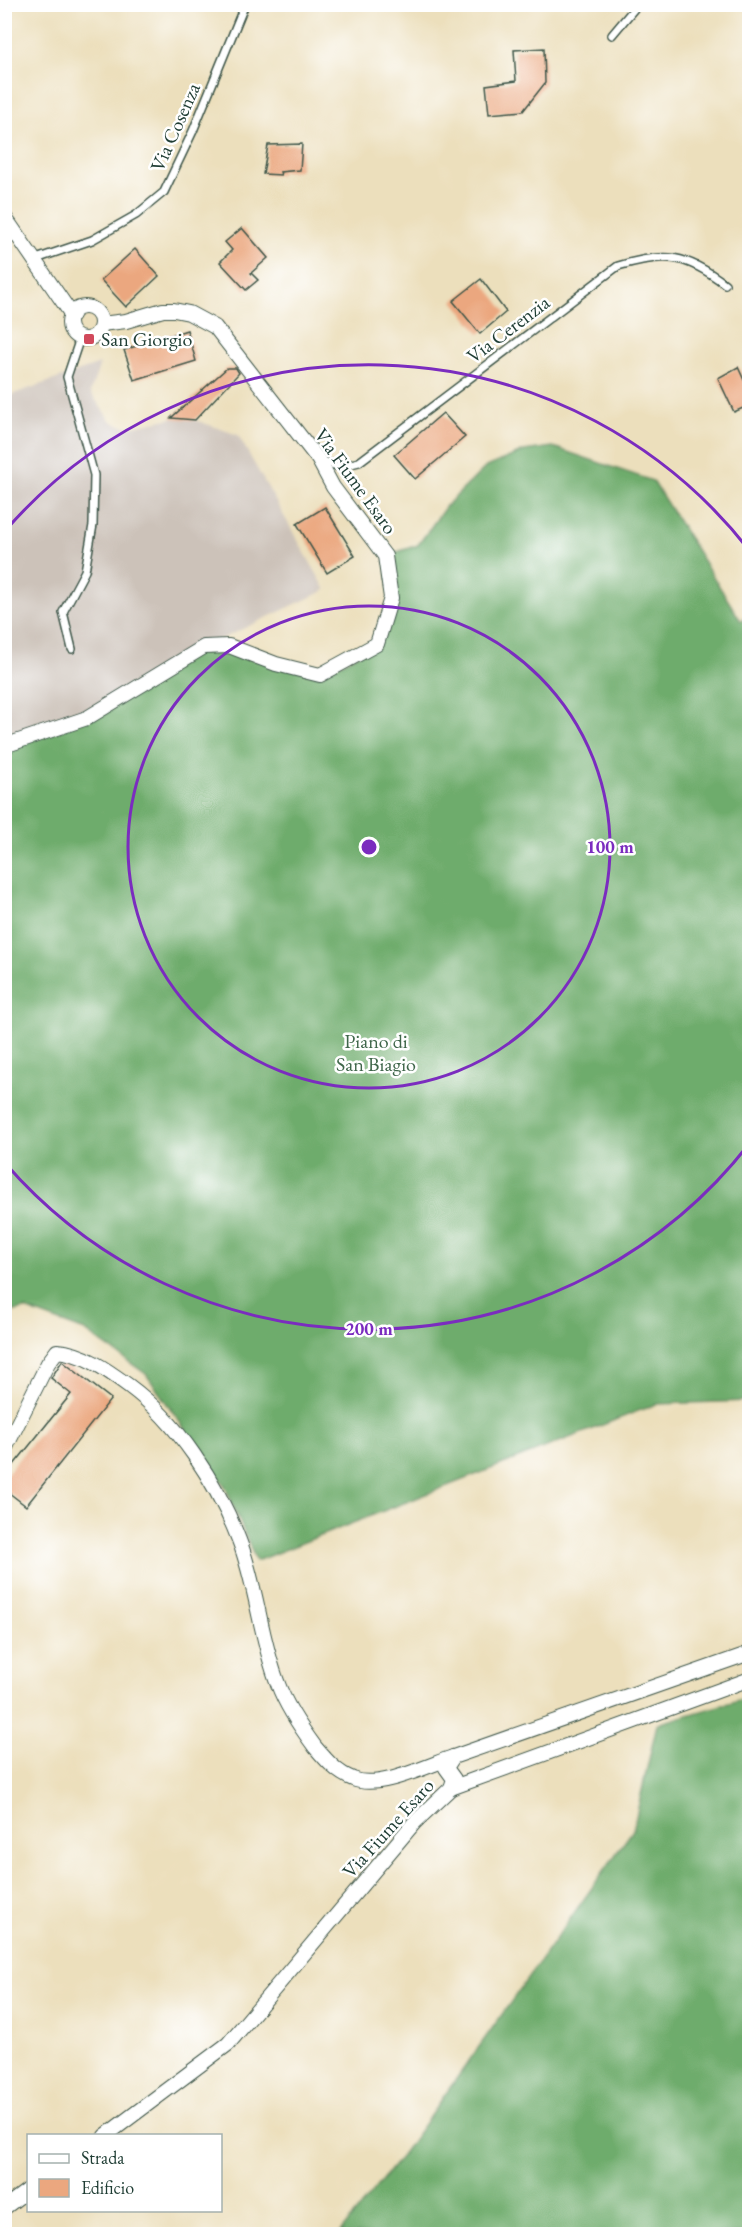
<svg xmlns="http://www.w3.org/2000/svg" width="754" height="2239" font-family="'EB Garamond',serif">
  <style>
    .industrial { fill: #ccc2b9 }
    .forest { fill: #6eac6c; stroke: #467450; stroke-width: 1.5 }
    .building { fill: #eba77f }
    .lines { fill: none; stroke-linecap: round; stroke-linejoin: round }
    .service-casing { stroke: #3e5548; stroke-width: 10 }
    .minor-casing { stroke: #3e5548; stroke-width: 16 }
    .service { stroke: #fff; stroke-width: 7 }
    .minor { stroke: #fff; stroke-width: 14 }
    .ring { fill: none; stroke: #7b2cbf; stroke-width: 3 }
    .poi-dot { fill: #d1495b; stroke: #fff; stroke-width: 2 }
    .labels { text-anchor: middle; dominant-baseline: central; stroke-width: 5; stroke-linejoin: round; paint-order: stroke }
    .street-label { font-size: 20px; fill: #1f3d34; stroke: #fff }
    .poi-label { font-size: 20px; fill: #1f3d34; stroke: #fff; text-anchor: start }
    .park-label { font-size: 20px; fill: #3f664a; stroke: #fff }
    .centre { fill: #7b2cbf; stroke: #fff; stroke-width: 3 }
    .ring-label { font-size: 18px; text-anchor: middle; font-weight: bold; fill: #7b2cbf; stroke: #fff; stroke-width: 5; stroke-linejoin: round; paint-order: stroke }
  </style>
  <rect width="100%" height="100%" fill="#fff"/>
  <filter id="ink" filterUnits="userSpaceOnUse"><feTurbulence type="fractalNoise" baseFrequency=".0167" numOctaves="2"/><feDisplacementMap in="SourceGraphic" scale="12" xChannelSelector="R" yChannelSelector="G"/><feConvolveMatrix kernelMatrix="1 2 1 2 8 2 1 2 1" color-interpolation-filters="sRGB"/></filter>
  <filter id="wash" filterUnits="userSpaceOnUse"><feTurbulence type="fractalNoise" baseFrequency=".008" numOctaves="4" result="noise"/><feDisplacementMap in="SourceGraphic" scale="24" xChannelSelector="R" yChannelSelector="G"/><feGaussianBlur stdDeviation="1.35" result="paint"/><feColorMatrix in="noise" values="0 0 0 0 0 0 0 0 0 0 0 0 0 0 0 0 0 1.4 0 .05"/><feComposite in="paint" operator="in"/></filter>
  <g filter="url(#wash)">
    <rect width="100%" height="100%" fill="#ecdfbc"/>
    <path class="industrial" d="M100 364 90 392 109 419 116 424 128 427 173 418 195 420 238 435 326 590 204 647 87 718 5 746V397Z"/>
    <g class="forest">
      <path d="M553 447 653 481 741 621 749 615V1401L656 1404 256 1561 225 1486 146 1374 85 1331 25 1309 5 1313V746L87 718 204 647 320 675 377 644 391 598 385 556 418 545 446 506 486 467 524 451Z"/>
      <path d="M749 1697V2234H339L405 2151 633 1830 657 1724Z"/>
    </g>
    <g id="blocks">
      <g class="building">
        <path d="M544 48 545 83 523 111 489 114 486 85 516 81 514 50Z"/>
        <path d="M302 144 300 170 280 172 281 175 263 174 268 145Z"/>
        <path d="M242 228 268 258 251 273 258 280 246 290 220 262 232 250 225 242Z"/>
        <path d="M135 249 159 276 126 307 101 280Z"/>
        <path d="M481 279 506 312 480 334 453 301Z"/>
        <path d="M187 330 196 361 134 380 124 350Z"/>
        <path d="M738 367 744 380 750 377V405L734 412 718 378Z"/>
        <path d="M227 368H236L239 373 195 420 171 418Z"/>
        <path d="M443 413 465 437 415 479 394 455Z"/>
        <path d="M325 507 355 556 327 573 297 524Z"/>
        <path d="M62 1361 111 1399 26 1506 4 1489V1477L71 1394 51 1378Z"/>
      </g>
    </g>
  </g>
  <g filter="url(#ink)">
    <use href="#blocks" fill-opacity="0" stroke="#3e5548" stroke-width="1.5"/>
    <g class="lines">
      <g class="service-casing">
        <g id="service">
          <path d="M612 35 638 4"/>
          <path d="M33 260 92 240 136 215 164 192 193 131 245 4"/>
          <path d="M321 460 339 467 359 462 618 266C665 252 686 254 725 284"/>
          <path d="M72 649 63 612 85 571 93 525 94 475 67 377 80 338"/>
        </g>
      </g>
      <g class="minor-casing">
        <g id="minor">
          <path d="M4 216 72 315"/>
          <circle cx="85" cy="323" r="16"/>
          <path d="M4 746 87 718 204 647 229 646 276 664 320 675 377 644 391 598 385 556 333 487 318 459 215 327 189 313 174 310H163L126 321 101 324"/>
          <path d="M4 1451 48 1363 57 1351C84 1353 107 1370 129 1386 178 1422 217 1483 239 1540 257 1586 260 1638 278 1684 286 1706 301 1728 315 1747 326 1760 337 1773 353 1779 379 1790 426 1766 453 1757"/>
          <path d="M451 1788 750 1679"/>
          <path d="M105 2136 228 2044 414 1823 451 1788 454 1779 446 1768 453 1757 750 1653"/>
          <path d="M4 2208 28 2190"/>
        </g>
      </g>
      <use href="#service" class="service"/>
      <use href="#minor" class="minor"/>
    </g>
  </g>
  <g class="ring">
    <circle cx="369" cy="847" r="241"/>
    <path d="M749 1144A482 482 0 0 1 5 1163M5 531A482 482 0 0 1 749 550"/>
  </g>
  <rect class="poi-dot" x="83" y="333" width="12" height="12" rx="3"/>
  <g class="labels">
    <g class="street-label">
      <text transform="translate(175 127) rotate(-66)">Via Cosenza</text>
      <text transform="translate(508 329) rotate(-37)">Via Cerenzia</text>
      <text transform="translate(356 481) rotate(54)">Via Fiume Esaro</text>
      <text transform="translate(388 1828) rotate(-48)">Via Fiume Esaro</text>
    </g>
    <g class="poi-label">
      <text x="101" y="339">San Giorgio</text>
    </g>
    <g class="park-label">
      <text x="376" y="1041">Piano di<tspan x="376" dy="23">San Biagio</tspan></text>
    </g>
  </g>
  <circle cx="369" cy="847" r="9" class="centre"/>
  <g class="ring-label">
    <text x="610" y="853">100 m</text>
    <text x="369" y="1335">200 m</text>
  </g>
  <rect width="754" height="2239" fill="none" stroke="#fff" stroke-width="24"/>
  <rect x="27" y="2134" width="195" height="78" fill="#ffffff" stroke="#a5b1ae" stroke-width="1.5"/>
  <rect x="39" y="2154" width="30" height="9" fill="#ffffff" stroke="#a5b1ae" stroke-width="1.5"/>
  <text x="81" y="2164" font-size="18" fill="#1f3d34">Strada</text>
  <rect x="39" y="2179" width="30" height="18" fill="#eba77f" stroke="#a5b1ae" stroke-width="1.5"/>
  <text x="81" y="2194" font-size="18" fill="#1f3d34">Edificio</text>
</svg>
